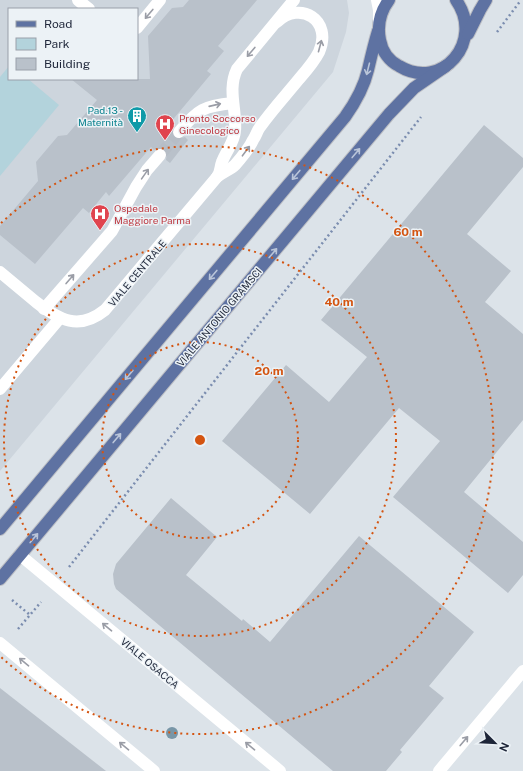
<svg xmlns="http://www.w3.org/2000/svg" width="523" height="771" font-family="'Public Sans',sans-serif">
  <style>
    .built { fill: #cdd5dd; fill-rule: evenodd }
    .park { fill: #b3d3dc }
    .building { fill: #b9c1ca }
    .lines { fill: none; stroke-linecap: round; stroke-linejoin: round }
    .minor-tunnel { stroke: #b6bdc6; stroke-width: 12; stroke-dasharray: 12 6; stroke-linecap: butt }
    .major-casing { stroke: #bcbec4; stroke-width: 14 }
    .path { stroke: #7b8daf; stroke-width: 2.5; stroke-dasharray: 2 3; stroke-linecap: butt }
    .minor { stroke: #fff; stroke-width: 12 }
    .major { stroke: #5e72a2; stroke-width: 12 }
    .tree { fill: #7896a7 }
    .oneway { stroke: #9a9da6 }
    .oneway2 { stroke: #bac5d9 }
    .ring { fill: none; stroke: #d45410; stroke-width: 2; stroke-dasharray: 2 4 }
    .labels { text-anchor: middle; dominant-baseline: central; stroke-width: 3; stroke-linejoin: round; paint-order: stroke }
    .culture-label { font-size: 10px; fill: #0d838f; stroke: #ecf2f6; text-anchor: end }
    .health-label { font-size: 10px; fill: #be3a42; stroke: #ecf2f6; text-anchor: start }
    .street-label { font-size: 10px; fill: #1e2639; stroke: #ecf2f6 }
    .centre { fill: #d45410; stroke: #ecf2f6; stroke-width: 2 }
    .ring-label { font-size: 12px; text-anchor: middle; font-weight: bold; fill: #d45410; stroke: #ecf2f6; stroke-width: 3; stroke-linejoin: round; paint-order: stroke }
  </style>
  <rect width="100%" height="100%" fill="#dce3e9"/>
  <path class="built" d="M0 0H347L349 13 346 32 333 72 0 471ZM9 9H137V79H9Z"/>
  <path class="park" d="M9 66V79H28L59 105 0 176V77Z"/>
  <g class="building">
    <path d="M189 0H257L218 46 224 51 207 71 211 74 170 123 174 127 172 131 174 137 178 139 185 137 188 140 170 163 166 160 167 153 165 149 158 148 154 150 151 147 109 196 106 192 89 213 83 208 35 264 0 235V226L38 181 36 162 58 136 67 135 97 100 71 79H150L148 36 172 8 183 7Z"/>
    <path d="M484 125 523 158V167L467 234 511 271 485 302 523 334V420L464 492 523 542V575L508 593 393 497 440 441 399 408 310 514 222 441 286 365 329 402 367 357 321 320Z"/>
    <path d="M171 498 217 537 186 575 242 621 243 619 270 642 359 536 474 632 429 686 444 698 400 750 402 752 386 771H333L116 589 114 584 113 574 116 564Z"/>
    <path d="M0 688 106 771H0Z"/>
  </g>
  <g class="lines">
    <path class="minor-tunnel" d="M160 155 179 132"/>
    <g class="major-casing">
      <g id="major">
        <path d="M389 0C380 12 377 25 380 40 382 51 389 61 399 66 442 92 485 41 456 0"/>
        <path d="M468 34 480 10 486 0"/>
        <path d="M0 529 345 117C355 103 364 87 368 70 371 57 374 44 378 31"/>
        <path d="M0 579 389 114 414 88 446 66"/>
      </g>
    </g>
    <g class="path">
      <path d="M497 32 521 0"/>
      <path d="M69 567 421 117"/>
      <path d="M12 600 30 615"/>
      <path d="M18 629 41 602"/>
    </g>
    <g class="minor">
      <path d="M78 0 89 9"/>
      <path d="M377 0 379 10V23"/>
      <path d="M137 28 160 0"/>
      <path d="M179 132C198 109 204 106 233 103"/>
      <path d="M217 177C221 172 220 167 222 162 226 151 234 143 235 131 237 110 227 90 237 69L294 0"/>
      <path d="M0 272C12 282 24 292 36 302 59 320 79 331 105 310L217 177C223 172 230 170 235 165 242 157 249 149 253 140 256 136 257 131 260 127 272 110 286 95 299 79 306 71 314 62 319 52 333 20 300 0 277 22"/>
      <path d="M44 309 112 231 136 187 147 170 160 155"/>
      <path d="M0 389 60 318"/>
      <path d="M20 555 280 771"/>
      <path d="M0 643 154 771"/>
      <path d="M439 771 523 671"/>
    </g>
    <use href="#major" class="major"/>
  </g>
  <circle class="tree" cx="172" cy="733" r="6"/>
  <defs><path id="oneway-shaft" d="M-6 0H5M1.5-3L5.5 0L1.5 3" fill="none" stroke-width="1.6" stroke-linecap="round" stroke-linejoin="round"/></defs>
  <g class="oneway">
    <use href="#oneway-shaft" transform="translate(149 14) rotate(130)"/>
    <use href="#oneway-shaft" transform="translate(320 46) rotate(-75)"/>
    <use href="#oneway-shaft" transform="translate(251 52) rotate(130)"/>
    <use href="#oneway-shaft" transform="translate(215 105) rotate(-13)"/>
    <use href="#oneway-shaft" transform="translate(246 151) rotate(-53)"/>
    <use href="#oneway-shaft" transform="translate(145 174) rotate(-55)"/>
    <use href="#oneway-shaft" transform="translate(70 279) rotate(-49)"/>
    <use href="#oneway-shaft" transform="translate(107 627) rotate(-140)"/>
    <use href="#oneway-shaft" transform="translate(24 662) rotate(-140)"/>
    <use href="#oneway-shaft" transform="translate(464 741) rotate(-50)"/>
    <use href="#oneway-shaft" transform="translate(124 746) rotate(-140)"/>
    <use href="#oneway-shaft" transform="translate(250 746) rotate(-140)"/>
  </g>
  <g class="oneway2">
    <use href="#oneway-shaft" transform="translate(368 69) rotate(104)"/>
    <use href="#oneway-shaft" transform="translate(356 153) rotate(-50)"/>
    <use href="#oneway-shaft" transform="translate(296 175) rotate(130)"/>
    <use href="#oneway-shaft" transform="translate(273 253) rotate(-50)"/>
    <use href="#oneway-shaft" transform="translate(213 275) rotate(130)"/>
    <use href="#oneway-shaft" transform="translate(129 375) rotate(130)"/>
    <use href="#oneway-shaft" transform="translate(117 438) rotate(-50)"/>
    <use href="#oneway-shaft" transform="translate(34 538) rotate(-50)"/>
  </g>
  <g class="ring">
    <circle cx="200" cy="440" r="98"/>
    <circle cx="200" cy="440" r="196"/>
    <path d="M1 223A294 294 0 1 1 1 657"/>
  </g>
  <defs>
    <g id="building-pin" transform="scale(1)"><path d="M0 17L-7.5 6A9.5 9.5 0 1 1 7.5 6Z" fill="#0f9aa8" stroke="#ecf2f6"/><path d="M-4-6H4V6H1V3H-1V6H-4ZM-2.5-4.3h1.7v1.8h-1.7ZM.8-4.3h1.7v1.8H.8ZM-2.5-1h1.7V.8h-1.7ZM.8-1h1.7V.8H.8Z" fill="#fff"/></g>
    <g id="hospital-pin" transform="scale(1)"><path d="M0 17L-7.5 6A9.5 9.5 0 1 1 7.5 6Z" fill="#e0444e" stroke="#ecf2f6"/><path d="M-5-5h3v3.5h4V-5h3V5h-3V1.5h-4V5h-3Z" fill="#fff"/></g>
  </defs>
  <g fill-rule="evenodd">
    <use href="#building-pin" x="137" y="116"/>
    <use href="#hospital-pin" x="165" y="124"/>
    <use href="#hospital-pin" x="100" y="214"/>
  </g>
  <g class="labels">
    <g class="culture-label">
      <text x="123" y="110">Pad.13 -<tspan x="123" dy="12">Maternità</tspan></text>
    </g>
    <g class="health-label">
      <text x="179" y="118">Pronto Soccorso<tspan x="179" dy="12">Ginecologico</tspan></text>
      <text x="114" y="208">Ospedale<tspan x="114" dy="12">Maggiore Parma</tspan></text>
    </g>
    <g class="street-label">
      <text transform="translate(137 273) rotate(-50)">VIALE CENTRALE</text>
      <text transform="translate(219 317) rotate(-50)">VIALE ANTONIO GRAMSCI</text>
      <text transform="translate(150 663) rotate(40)">VIALE OSACCA</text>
    </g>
  </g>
  <circle cx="200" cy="440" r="6" class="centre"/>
  <g class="ring-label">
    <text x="408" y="236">60 m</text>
    <text x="339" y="306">40 m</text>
    <text x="269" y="375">20 m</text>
  </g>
  <rect x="8" y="8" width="130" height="72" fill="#ecf2f6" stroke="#9aa0aa"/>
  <rect x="16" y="21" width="20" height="6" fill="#5e72a2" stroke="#9aa0aa"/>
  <text x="44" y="28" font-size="12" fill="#1e2639">Road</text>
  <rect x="16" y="38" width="20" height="12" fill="#b3d3dc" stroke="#9aa0aa"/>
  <text x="44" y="48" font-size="12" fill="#1e2639">Park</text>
  <rect x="16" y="58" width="20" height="12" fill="#b9c1ca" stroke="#9aa0aa"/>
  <text x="44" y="68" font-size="12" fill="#1e2639">Building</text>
  <g transform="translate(495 743) rotate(114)" stroke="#ecf2f6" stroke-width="3" paint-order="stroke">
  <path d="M0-3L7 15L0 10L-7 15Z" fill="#1e2639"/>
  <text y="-6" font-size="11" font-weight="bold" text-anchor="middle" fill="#1e2639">N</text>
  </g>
</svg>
